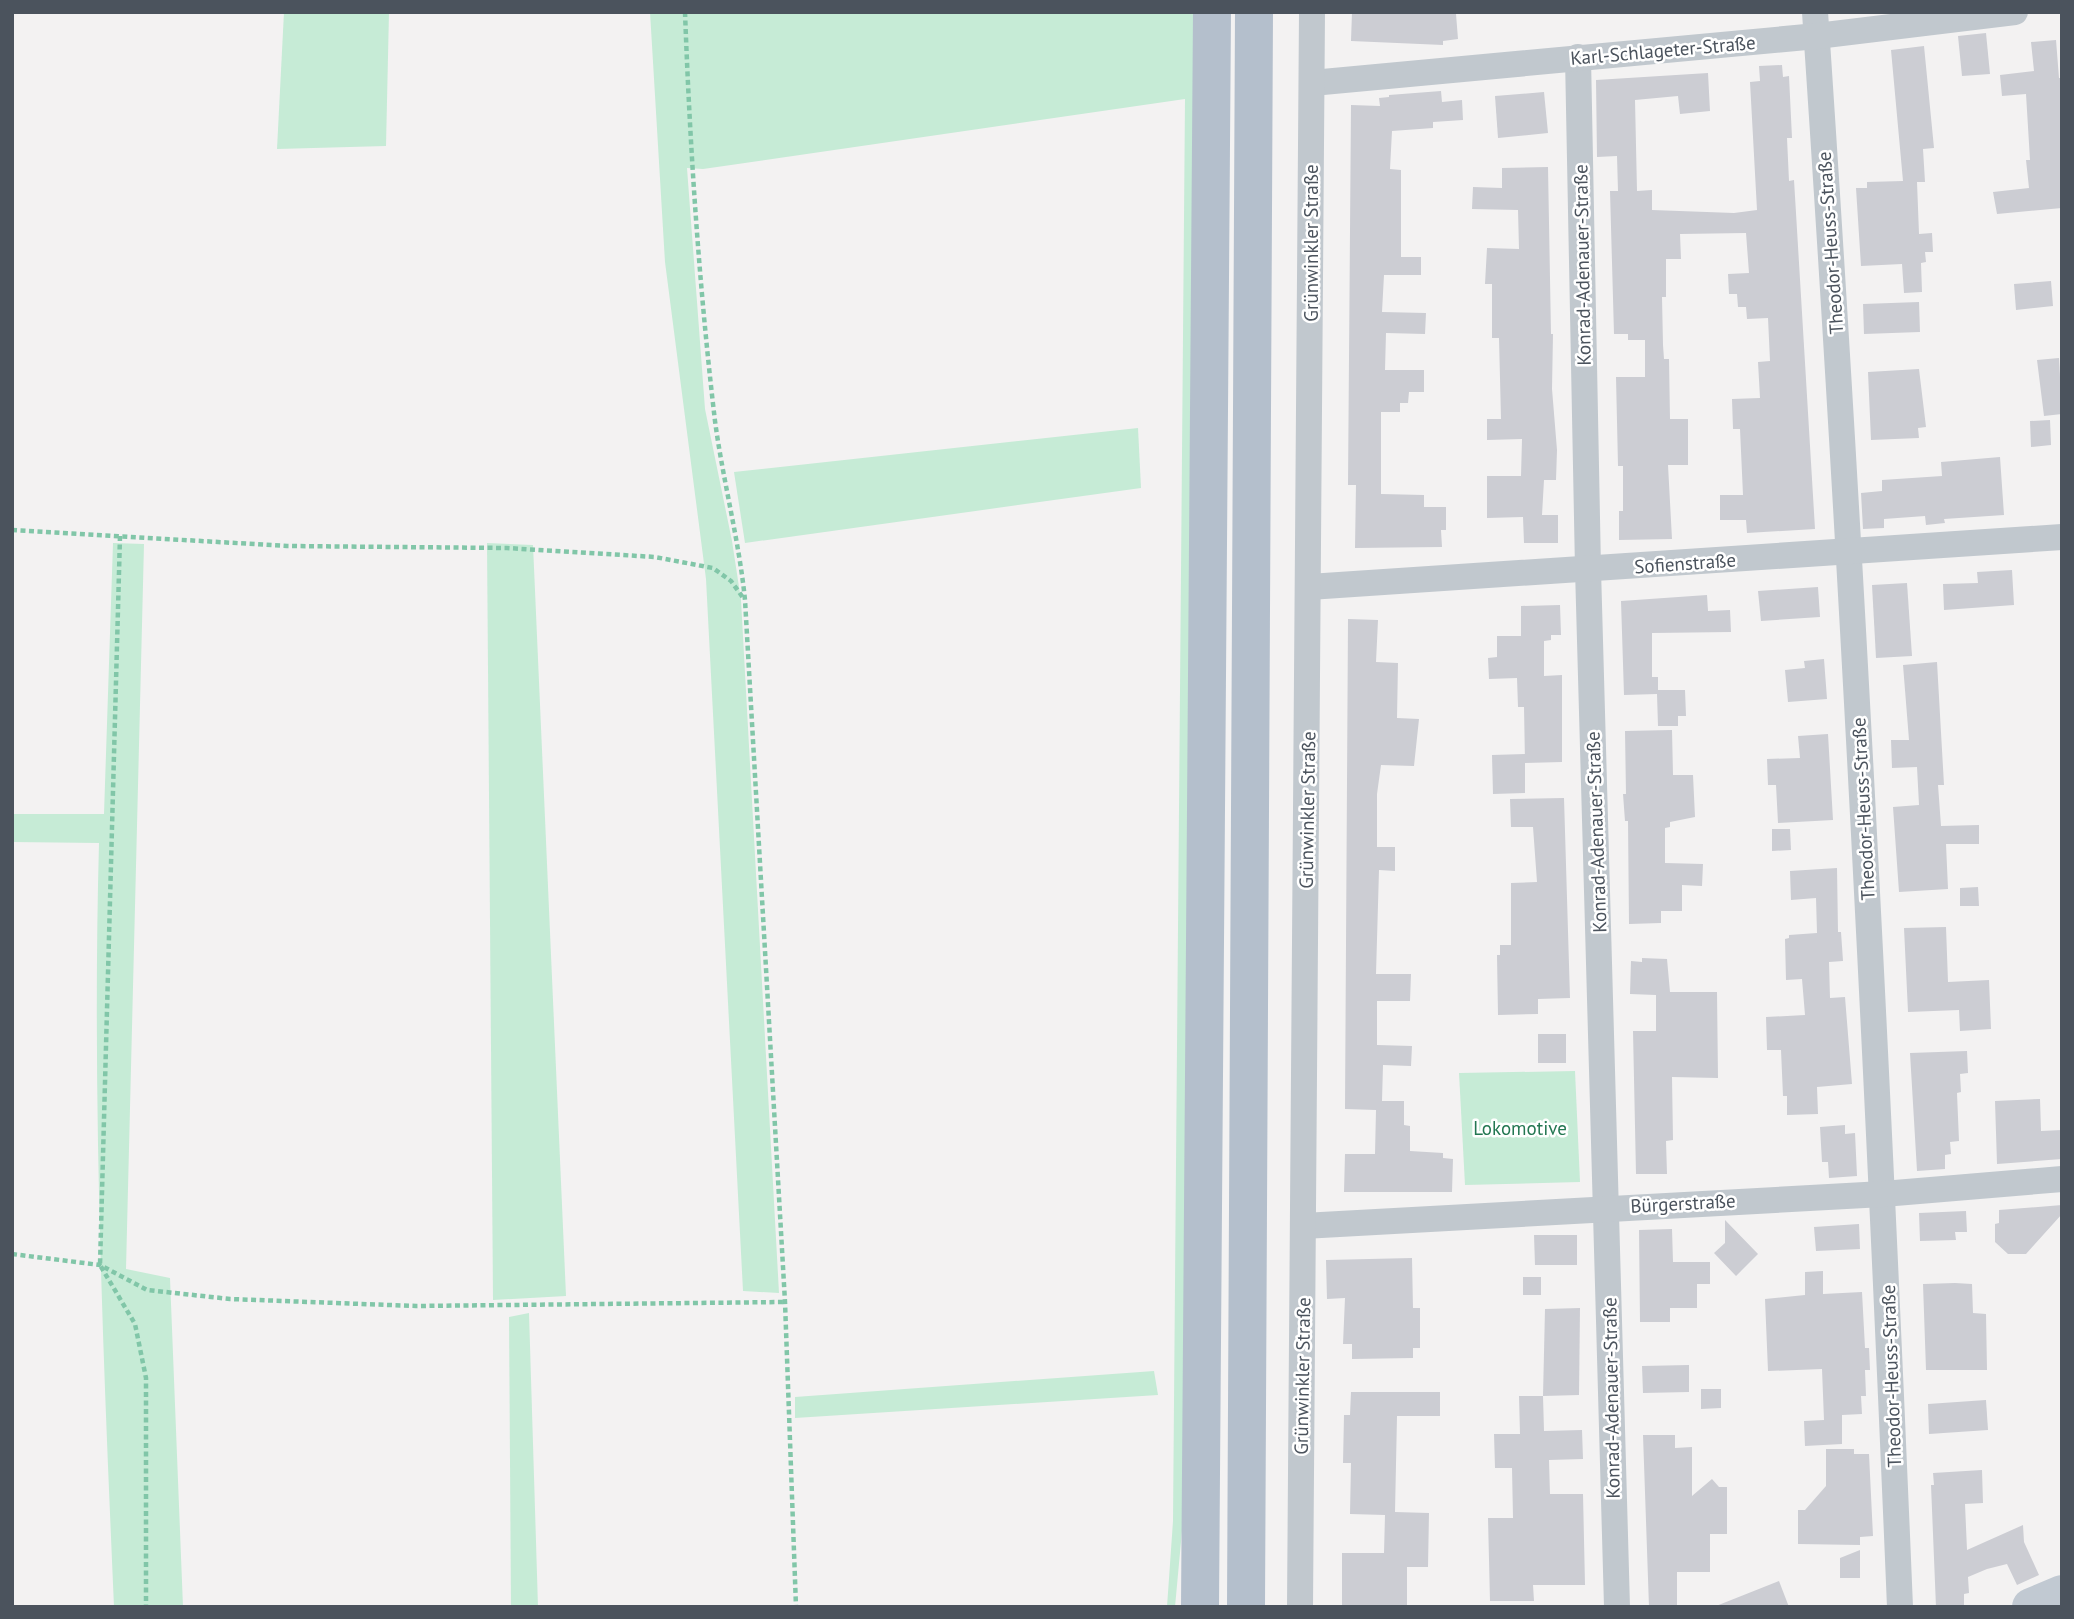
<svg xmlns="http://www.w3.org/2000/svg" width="2074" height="1619" font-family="'PT Sans',sans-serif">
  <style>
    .green { fill: #c6ebd6 }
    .building { fill: #cccdd3 }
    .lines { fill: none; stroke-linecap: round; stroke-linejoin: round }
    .path { stroke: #81c6a8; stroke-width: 4.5; stroke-dasharray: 5 3.5; stroke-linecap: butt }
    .street { stroke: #c1c8ce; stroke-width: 26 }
    .secondary { stroke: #c1c9d2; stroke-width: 38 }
    .primary { stroke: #b4bfcc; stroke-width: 38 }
    .labels { text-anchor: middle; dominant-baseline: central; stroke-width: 5; stroke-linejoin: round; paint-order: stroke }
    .street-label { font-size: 19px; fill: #4b535d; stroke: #fff }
    .park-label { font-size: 19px; fill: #237752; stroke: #fff }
  </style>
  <rect width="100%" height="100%" fill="#f3f2f2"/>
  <g class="green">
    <path d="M284 12H389L386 146 277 149Z"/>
    <path d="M650 12H1202L1184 1509 1175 1607H1167L1173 1521 1185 99 703 169 687 168 705 409 732 541 741 600 779 1293 743 1291 706 579 665 262Z"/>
    <path d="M1138 428 1141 488 745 543 734 472Z"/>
    <path d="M113 543 144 544 126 1269 170 1278 183 1607H114C103 1352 92 1098 99 843L12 842V814H104Z"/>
    <path d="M487 543 533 545 566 1296 493 1300Z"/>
    <path d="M1575 1071 1580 1182 1465 1185 1459 1073Z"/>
    <path d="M529 1313 538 1607H511L509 1317Z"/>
    <path d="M1154 1371 1158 1395 795 1418V1397Z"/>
  </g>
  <g class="building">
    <path d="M1352 12 1456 14 1458 39 1443 41V45L1351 41Z"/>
    <path d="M1986 33 1990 74 1962 76 1958 36Z"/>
    <path d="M2056 40 2059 78H2062V208L1997 214 1993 192 2029 188 2026 160H2030L2026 94 2002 96 2000 75 2034 71 2031 42Z"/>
    <path d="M1924 46 1934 148 1923 149 1925 182H1917L1919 234 1932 233 1933 252H1925L1926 262 1921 263 1922 292 1904 293 1902 264 1861 266 1856 188H1867V182L1903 181 1891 50Z"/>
    <path d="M1782 65 1783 77 1789 76 1792 138H1787L1789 181 1794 180 1796 213 1815 529 1747 533 1746 520H1720V495H1743L1740 429H1733L1732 399 1760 398 1758 362 1770 361 1768 318 1747 319 1746 307H1738L1737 294H1729L1728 274 1749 273 1746 233 1680 234 1681 259H1666V297H1662L1663 345 1664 359H1669L1670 419H1688V465H1668L1672 539 1619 540V511H1623V466H1618L1616 377H1645V340H1628V334H1614L1610 191H1618L1617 156 1597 157 1596 80 1708 73 1710 111 1680 114 1678 96 1635 100 1637 191 1652 190V210L1734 213 1757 210 1750 82 1760 81 1759 66Z"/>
    <path d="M1441 91 1442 102 1462 100 1463 120 1433 122V128L1392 131 1390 169 1401 170V257H1421V275H1384L1382 312 1426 313 1425 334 1386 333 1385 370H1424V392H1409L1408 403H1400V412H1381V494L1424 495V507H1446V530H1441L1442 547 1355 548 1356 485H1348L1351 105 1380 106 1379 98 1389 97V95Z"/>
    <path d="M1544 92 1548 133 1498 138 1495 96Z"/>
    <path d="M1548 167 1551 334H1553L1552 389 1557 450 1556 480H1544L1542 515H1558V543H1524L1523 517 1487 518V476H1521L1522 439 1487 440V419H1501L1499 338H1492V284H1485L1487 248 1519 249 1518 210 1472 209 1473 187 1502 188V168Z"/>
    <path d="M2051 281 2053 306 2016 310 2014 284Z"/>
    <path d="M1919 302 1920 332 1864 334 1863 304Z"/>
    <path d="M2059 358 2062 414 2044 416 2037 360Z"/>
    <path d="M1919 369 1926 427 1918 428 1919 438 1871 440 1868 372Z"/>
    <path d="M2050 420 2051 445 2031 447 2030 421Z"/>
    <path d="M2000 457 2004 515 1944 519 1945 523 1926 525 1925 516 1884 519V528L1863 529 1861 493 1882 491V480L1942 476 1941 462Z"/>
    <path d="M2012 570 2014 605 1944 610 1943 584 1978 583 1977 572Z"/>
    <path d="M1907 583 1912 656 1876 658 1872 585Z"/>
    <path d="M1818 587 1820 617 1761 621 1758 591Z"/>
    <path d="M1707 595 1708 611 1730 610 1731 632 1652 633V677H1658V690H1685L1686 716H1678V726H1658L1657 694 1624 695 1621 601Z"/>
    <path d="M1560 605 1561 635H1551V640L1544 641V676L1562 675V762L1525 763 1524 707H1518L1517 678 1489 679 1488 658 1497 657V636H1521V606Z"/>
    <path d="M1348 619 1378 620 1376 662 1398 663 1397 718 1419 719 1414 766 1381 765 1377 794V847H1395V871L1379 870 1376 974H1411L1410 1001H1377V1045L1412 1046 1411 1066 1383 1065 1382 1101H1404V1125L1410 1126V1151L1443 1153V1158L1453 1159 1452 1192H1344L1345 1154H1375L1376 1110 1345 1109Z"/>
    <path d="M1824 659 1827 699 1788 702 1785 670 1805 668 1804 661Z"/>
    <path d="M1937 662 1944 785H1938L1941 826 1979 825V844H1946L1948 889 1899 892 1893 807 1919 805 1917 767 1892 768 1891 740H1909L1903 665Z"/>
    <path d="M1672 730 1673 775H1693L1695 817 1670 822V827L1665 828V863L1703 864 1702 886 1682 885V911H1661V923L1629 924 1628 821H1625L1623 794H1626L1625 731Z"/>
    <path d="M1828 734 1833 820 1778 823 1776 785H1768L1767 759 1800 758 1798 736Z"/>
    <path d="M1525 754V793L1493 794 1492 755Z"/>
    <path d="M1564 798 1570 998 1538 999V1014L1498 1015 1497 955H1500V945H1511V883L1537 882 1533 827H1511L1510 799Z"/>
    <path d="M1772 829H1790L1791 850 1772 851Z"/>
    <path d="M1837 868 1838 932H1841L1843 961 1829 962 1830 998 1845 997 1852 1084 1817 1087 1818 1114 1787 1115V1096H1783L1781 1050H1767L1766 1017 1805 1015 1802 979 1786 980 1785 939 1789 938V935L1817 933 1816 898 1791 900 1790 871Z"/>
    <path d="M1978 887 1979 906H1960V888Z"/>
    <path d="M1946 927 1948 982 1989 980 1991 1029 1960 1031 1959 1010 1908 1012 1904 928Z"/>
    <path d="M1642 958 1667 959 1670 992H1717L1718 1078 1672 1077 1673 1140 1666 1141 1667 1174H1636L1633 1031H1656V995L1630 994 1631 961 1642 962Z"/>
    <rect x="1538" y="1034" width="28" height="29"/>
    <path d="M1967 1051 1968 1073 1960 1074 1961 1092 1957 1093 1959 1141 1950 1142 1951 1154 1945 1155V1169L1917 1171 1910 1053Z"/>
    <path d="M2040 1099 2041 1131 2062 1130V1159L1997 1164 1995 1101Z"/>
    <path d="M1845 1125V1134L1855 1133 1857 1176 1829 1178 1828 1162H1822L1820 1127Z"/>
    <path d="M2062 1205V1214L2026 1254H2008L1995 1242V1224L1999 1223V1210Z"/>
    <path d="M1966 1211 1967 1232H1955L1956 1240 1920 1241 1919 1213Z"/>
    <path d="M1725 1220 1758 1254 1736 1276 1714 1253 1725 1243Z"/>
    <path d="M1859 1224 1860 1249 1816 1251 1814 1227Z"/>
    <path d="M1672 1229 1673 1262H1710V1284H1697V1308H1670V1322H1640L1639 1230Z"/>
    <path d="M1534 1235H1577V1265H1535Z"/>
    <path d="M1412 1258 1413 1308H1420V1348H1413V1358L1352 1359V1344H1343L1345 1298 1327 1299 1326 1260Z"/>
    <path d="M1823 1271V1294L1862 1292 1865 1348H1869L1870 1370H1865L1866 1396H1861L1862 1414 1842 1415V1444L1805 1446 1804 1421 1824 1420 1822 1369 1768 1371 1765 1299 1805 1295V1272Z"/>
    <rect x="1523" y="1277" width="18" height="18"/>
    <path d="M1955 1283 1972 1284 1973 1313 1986 1314 1987 1370H1926L1923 1284Z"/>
    <path d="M1580 1308 1579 1395 1543 1396 1545 1309Z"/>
    <path d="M1689 1365V1392L1643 1393 1642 1366Z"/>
    <path d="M1701 1389H1721V1408L1701 1409Z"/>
    <path d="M1351 1392H1440V1416H1397L1395 1512 1429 1513 1428 1567H1407V1607H1342V1553H1384L1385 1515 1350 1514 1351 1463H1343L1344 1415H1350Z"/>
    <path d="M1519 1396H1543L1544 1431 1582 1430 1583 1459 1549 1460 1550 1494H1583L1585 1585H1533L1534 1601H1490L1488 1518H1513L1512 1468H1495L1494 1434H1520Z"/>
    <path d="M1986 1400 1988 1430 1929 1434 1928 1404Z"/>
    <path d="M1643 1435H1675V1448L1692 1447V1496L1712 1479 1719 1487H1727V1534H1710V1572H1677V1607H1649Z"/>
    <path d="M1826 1449H1854V1454H1869L1873 1536 1860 1537V1545L1798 1544V1510H1805L1826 1486Z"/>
    <path d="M1982 1470 1983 1503 1965 1504 1967 1550 2023 1525 2024 1542 2039 1575 2017 1585 2007 1564 1987 1569 1968 1577 1969 1593 1964 1594V1607H1936L1931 1485H1934L1933 1473Z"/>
    <path d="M1860 1550V1578H1840V1558Z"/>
    <path d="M1779 1581 1789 1607H1716V1606Z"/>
  </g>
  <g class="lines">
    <g class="path">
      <path d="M685 12C690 149 699 286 715 421 723 481 739 540 745 600L785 1302 796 1607"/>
      <path d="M12 530 287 546 507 548 655 557 713 568 731 581 744 599"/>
      <path d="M120 536 100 1265 135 1324 146 1378V1607"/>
      <path d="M12 1254 100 1265 147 1290 230 1299 416 1306 785 1302"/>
    </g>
    <g class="street">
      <path d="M1815 12C1851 543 1878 1075 1900 1607"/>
      <path d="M1578 57 1588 569 1617 1607"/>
      <path d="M1312 83 1817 36 2015 12"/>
      <path d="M1309 587 2062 537"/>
      <path d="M1303 1226 1883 1194 2062 1179"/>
      <path d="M1300 1607 1312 12"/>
    </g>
    <path class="secondary" d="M2031 1607 2062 1594"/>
    <g class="primary">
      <path d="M1200 1607 1212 12"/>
      <path d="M1246 1607 1254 12"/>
    </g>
  </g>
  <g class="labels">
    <g class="street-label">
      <text transform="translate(1663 50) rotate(-5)">Karl-Schlageter-Straße</text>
      <text transform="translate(1311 243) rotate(-90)">Grünwinkler Straße</text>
      <text transform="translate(1830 243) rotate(-94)">Theodor-Heuss-Straße</text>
      <text transform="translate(1582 265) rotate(-91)">Konrad-Adenauer-Straße</text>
      <text transform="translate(1685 563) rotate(-4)">Sofienstraße</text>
      <text transform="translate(1863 809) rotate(-93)">Theodor-Heuss-Straße</text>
      <text transform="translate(1307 810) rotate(-89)">Grünwinkler Straße</text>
      <text transform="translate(1596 832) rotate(-92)">Konrad-Adenauer-Straße</text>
      <text transform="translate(1683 1203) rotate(-3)">Bürgerstraße</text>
      <text transform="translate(1302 1376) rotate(-89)">Grünwinkler Straße</text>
      <text transform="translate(1891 1376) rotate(-92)">Theodor-Heuss-Straße</text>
      <text transform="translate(1611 1398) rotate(-91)">Konrad-Adenauer-Straße</text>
    </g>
    <g class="park-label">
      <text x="1520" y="1128">Lokomotive</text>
    </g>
  </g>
  <rect width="2074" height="1619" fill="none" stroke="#4b535d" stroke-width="28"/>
</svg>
